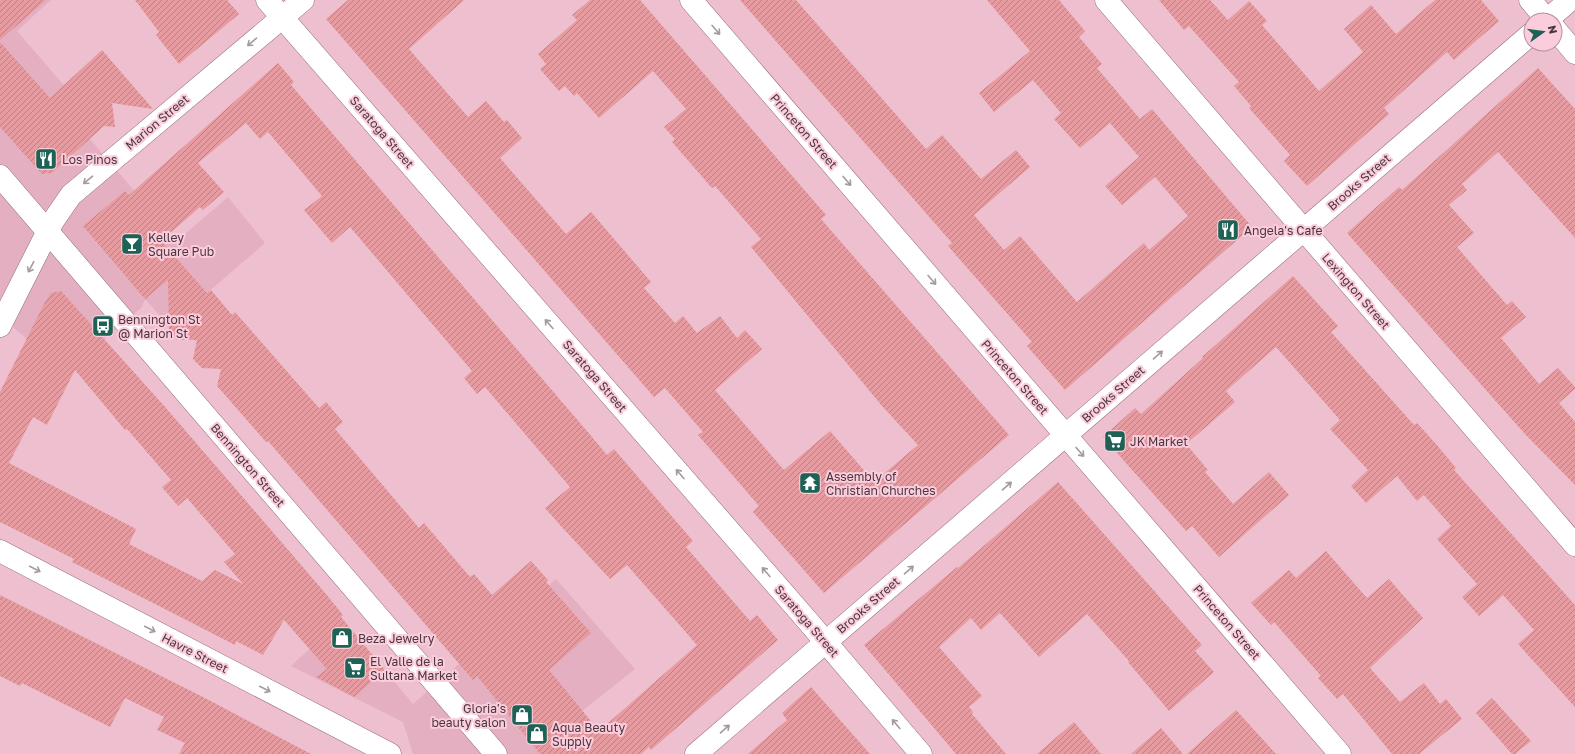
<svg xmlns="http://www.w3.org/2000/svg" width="1575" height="754" font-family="'Golos Text',sans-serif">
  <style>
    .built { fill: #e4afc1 }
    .building { fill: url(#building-hatch); fill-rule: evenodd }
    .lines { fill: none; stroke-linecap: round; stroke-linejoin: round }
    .minor-casing { stroke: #966c7a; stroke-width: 23 }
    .secondary-casing { stroke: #966c7a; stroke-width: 23 }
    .minor { stroke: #fff; stroke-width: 22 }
    .secondary { stroke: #fff; stroke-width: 22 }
    .oneway { stroke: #a49b9e }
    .labels { text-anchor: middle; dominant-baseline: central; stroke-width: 4; stroke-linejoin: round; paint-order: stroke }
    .street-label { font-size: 12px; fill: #49373d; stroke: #fbccdc }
    .poi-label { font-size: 12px; fill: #49373d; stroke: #fbccdc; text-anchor: start }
  </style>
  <defs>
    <pattern id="building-hatch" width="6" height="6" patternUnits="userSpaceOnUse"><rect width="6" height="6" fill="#e59b9f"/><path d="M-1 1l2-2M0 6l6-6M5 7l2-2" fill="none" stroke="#bc7f83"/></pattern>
  </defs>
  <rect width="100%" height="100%" fill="#eebfcf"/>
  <g class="built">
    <path d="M0 0H51L17 31 86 111 90 139 177 241 228 197 265 243 169 326 145 299 142 307 102 341 27 339 0 316Z"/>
    <path d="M556 579 635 669 576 716 578 754H413L403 722 291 666 342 619 413 704Z"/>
  </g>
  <g class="building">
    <path d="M0 0H46L0 40Z"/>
    <path d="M135 0H227L239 14 179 64 156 35 159 32Z"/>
    <path d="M348 0H464L409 49 468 117 486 101 504 122 507 120 522 138 500 158 566 234 591 212 651 282 644 288 675 323 683 316 697 333 720 316 737 338 745 330 762 349 715 390 784 470 830 431 874 482 918 445 882 406 751 247 761 239 715 186 712 188 672 142 675 139 664 127 686 109 653 71 599 118 577 93 574 96 565 86 559 91 540 69 546 64 538 54 577 20 572 15 590 0H640L826 215 821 219 1009 435 824 593 753 512 759 506 698 435 703 432 665 388 654 397 326 19Z"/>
    <path d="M740 0H796L926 149 942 135 981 179 1016 150 1030 167 974 215 1004 250 1020 236 1077 302 1144 243 1149 250 1188 216 1155 177 1122 205 1105 186 1139 157 1110 123 1080 148 1054 119 1061 113 1033 80 994 112 979 93 1030 51 987 0H1059L1085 31 1079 37 1102 64 1097 68 1140 119 1152 109 1252 227 1065 390 1027 346 1032 342 948 246 952 243Z"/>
    <path d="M1159 0H1210L1228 20 1249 1 1267 21 1262 25 1319 91 1363 52 1344 29 1371 5 1396 34 1435 0H1481L1499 21 1454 60 1447 52 1384 108 1389 114 1307 186 1284 161 1290 155 1249 108 1251 106 1234 86 1239 82 1189 26 1184 30Z"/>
    <path d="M0 42 50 98 102 50 153 109 112 103 115 127 104 126 52 173 42 174 0 127Z"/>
    <path d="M278 63 294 82 291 85 592 437 607 455 614 449 693 541 686 547 750 621 757 615 778 640 651 750 649 747 641 754H540L477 676 473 680 268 441 266 442 217 386 221 369 202 368 193 359 197 340H177L169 330 168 280 145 299 83 226 125 191 129 195ZM246 123 260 139 268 132 322 196 304 210 332 243 350 227 472 371 464 378 477 394 485 387 570 487 545 508 560 525 610 579 627 565 697 645 599 731 549 670 591 633 546 582 548 580 531 561 492 595 474 574 470 577 424 523 419 528 335 429 343 422 326 402 319 408 235 312 232 315 211 290 207 293 161 241 200 207 203 210 224 192 198 163Z"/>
    <path d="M1538 68 1575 109V238L1498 152 1462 184 1467 190 1449 205 1474 233 1457 247 1507 305 1512 301 1526 317 1501 338 1539 384 1558 368 1575 387V389L1559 403 1575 422V485L1524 433 1347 233 1399 187 1402 190Z"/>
    <path d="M1293 276 1338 326 1331 332 1414 425 1417 423 1436 444 1456 468 1454 470 1575 605V707L1518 644 1534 630 1503 595 1479 616 1462 597 1477 584 1437 539 1451 526 1424 495 1417 501 1397 476 1366 503 1351 486 1368 470 1330 429 1340 420 1276 347 1226 391 1235 402 1186 444 1208 470 1205 472 1233 504 1269 472 1289 495 1219 557 1192 526 1186 531 1103 437 1135 408 1141 414 1203 358 1202 357Z"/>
    <path d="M61 291 166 408 326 594 343 615 341 617 385 670 354 697 316 677 327 669 284 620 263 655 236 641 235 645 157 605 72 562 74 559 0 522V392L45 302 51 293ZM75 370 125 430 127 429 171 480 162 487 178 506 187 498 235 554 224 562 243 584 215 570 202 581 129 544 136 529 9 463 33 417 47 425Z"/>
    <path d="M1058 482 1202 645 1195 651 1214 672 1169 711 1128 662 1129 661 1087 614 1039 657 1000 613 981 630 971 618 939 647 982 696 969 707 973 712 972 714 1006 754H956L864 645 957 567 958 568Z"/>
    <path d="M1326 551 1367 598 1389 579 1423 618 1370 668 1400 702 1424 683 1440 704 1446 699 1462 719 1419 754H1392L1343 694 1337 699 1318 678 1321 676 1274 622 1271 625 1251 603 1289 570 1296 578Z"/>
    <path d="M0 595 203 697 311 754H179L185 743 157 730 164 717 125 698 110 727 22 683 20 686 0 676Z"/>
    <path d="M811 687 870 754H748L787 720 782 713Z"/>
    <path d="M1492 698 1531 741 1515 754H1512L1476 713Z"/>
    <path d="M1236 710 1276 754H1187Z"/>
    <path d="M1074 722 1101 754H1037Z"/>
    <path d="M1161 728 1183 754H1131Z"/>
  </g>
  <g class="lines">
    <g class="minor-casing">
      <g id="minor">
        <path d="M267 0 806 619 921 754"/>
        <path d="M691 0 1340 754"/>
        <path d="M1106 0 1575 545"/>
        <path d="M1530 0 1547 20"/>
        <path d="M1547 20 1570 0"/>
        <path d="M1555 29 1575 53"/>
        <path d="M0 326 53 221 71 195 303 0"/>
        <path d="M0 551 390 754"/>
        <path d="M696 754 1531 34"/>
      </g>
    </g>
    <g class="secondary-casing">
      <path id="secondary" d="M0 176 496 754"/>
    </g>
    <use href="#minor" class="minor"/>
    <use href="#secondary" class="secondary"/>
  </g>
  <defs><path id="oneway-shaft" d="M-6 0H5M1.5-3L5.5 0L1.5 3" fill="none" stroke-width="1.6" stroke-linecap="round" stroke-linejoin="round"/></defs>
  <g class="oneway">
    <use href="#oneway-shaft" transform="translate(716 30) rotate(49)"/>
    <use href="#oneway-shaft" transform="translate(252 42) rotate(140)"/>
    <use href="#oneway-shaft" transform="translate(88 180) rotate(140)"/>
    <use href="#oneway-shaft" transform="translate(847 181) rotate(49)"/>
    <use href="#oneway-shaft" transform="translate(31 267) rotate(117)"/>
    <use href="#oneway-shaft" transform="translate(932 280) rotate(49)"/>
    <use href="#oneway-shaft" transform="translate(549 324) rotate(-131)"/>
    <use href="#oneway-shaft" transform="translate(1158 355) rotate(-41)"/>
    <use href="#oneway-shaft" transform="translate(1080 452) rotate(49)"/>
    <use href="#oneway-shaft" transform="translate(680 474) rotate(-131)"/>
    <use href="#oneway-shaft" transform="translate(1007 486) rotate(-41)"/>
    <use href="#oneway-shaft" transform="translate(35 569) rotate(27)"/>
    <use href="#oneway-shaft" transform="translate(909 570) rotate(-41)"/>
    <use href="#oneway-shaft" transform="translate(766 572) rotate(-131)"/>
    <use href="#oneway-shaft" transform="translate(150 629) rotate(27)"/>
    <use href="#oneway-shaft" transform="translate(265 689) rotate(27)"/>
    <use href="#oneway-shaft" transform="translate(896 724) rotate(-130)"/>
    <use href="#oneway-shaft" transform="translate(725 729) rotate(-41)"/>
  </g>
  <defs>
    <g id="restaurant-square" transform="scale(1.15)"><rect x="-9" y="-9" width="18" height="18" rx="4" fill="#1d6254" stroke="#fbccdc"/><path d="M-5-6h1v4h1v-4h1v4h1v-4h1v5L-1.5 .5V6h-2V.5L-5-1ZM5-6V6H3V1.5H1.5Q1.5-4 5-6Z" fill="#fff"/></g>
    <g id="bar-square" transform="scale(1.15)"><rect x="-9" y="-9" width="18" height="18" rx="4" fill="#1d6254" stroke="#fbccdc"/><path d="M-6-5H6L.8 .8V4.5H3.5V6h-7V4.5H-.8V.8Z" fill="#fff"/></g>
    <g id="bus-square" transform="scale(1.15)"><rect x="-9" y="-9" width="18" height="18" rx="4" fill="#1d6254" stroke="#fbccdc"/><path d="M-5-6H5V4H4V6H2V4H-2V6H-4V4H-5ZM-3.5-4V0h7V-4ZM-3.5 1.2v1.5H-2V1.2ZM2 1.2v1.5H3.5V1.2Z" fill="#fff"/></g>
    <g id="supermarket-square" transform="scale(1.15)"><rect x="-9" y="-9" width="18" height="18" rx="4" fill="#1d6254" stroke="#fbccdc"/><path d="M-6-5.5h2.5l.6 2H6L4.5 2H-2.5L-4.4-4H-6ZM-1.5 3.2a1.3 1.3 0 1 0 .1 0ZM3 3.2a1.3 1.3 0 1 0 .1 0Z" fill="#fff"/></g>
    <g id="temple-square" transform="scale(1.15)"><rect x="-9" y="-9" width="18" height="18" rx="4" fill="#1d6254" stroke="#fbccdc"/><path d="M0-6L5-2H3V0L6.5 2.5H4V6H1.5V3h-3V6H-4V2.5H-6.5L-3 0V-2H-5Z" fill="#fff"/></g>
    <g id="shop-square" transform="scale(1.15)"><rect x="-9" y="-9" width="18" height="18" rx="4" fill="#1d6254" stroke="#fbccdc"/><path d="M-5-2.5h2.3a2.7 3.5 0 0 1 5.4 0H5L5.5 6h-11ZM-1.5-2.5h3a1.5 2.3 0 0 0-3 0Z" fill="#fff"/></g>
  </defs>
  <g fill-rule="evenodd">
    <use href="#restaurant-square" x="46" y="159"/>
    <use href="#restaurant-square" x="1228" y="230"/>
    <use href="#bar-square" x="132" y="244"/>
    <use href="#bus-square" x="103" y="326"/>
    <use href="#supermarket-square" x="1115" y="441"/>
    <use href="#temple-square" x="810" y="483"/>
    <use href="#shop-square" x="342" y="638"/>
    <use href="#supermarket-square" x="355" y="668"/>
    <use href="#shop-square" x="522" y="715"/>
    <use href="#shop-square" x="537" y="734"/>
  </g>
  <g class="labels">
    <g class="street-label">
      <text transform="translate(157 122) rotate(-40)">Marion Street</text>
      <text transform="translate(804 131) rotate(49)">Princeton Street</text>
      <text transform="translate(382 132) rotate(49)">Saratoga Street</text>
      <text transform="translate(1359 182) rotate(-41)">Brooks Street</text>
      <text transform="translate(1356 291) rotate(49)">Lexington Street</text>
      <text transform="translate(595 376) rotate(49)">Saratoga Street</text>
      <text transform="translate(1015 377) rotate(49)">Princeton Street</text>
      <text transform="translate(1113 394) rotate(-41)">Brooks Street</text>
      <text transform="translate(248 465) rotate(49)">Bennington Street</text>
      <text transform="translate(868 605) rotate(-41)">Brooks Street</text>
      <text transform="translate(807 621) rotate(49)">Saratoga Street</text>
      <text transform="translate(1227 622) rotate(49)">Princeton Street</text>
      <text transform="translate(195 653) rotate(27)">Havre Street</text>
    </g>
    <g class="poi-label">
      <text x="62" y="159">Los Pinos</text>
      <text x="1244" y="230">Angela's Cafe</text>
      <text x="148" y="237">Kelley<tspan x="148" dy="14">Square Pub</tspan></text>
      <text x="118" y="319">Bennington St<tspan x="118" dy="14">@ Marion St</tspan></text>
      <text x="1130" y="441">JK Market</text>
      <text x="826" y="476">Assembly of<tspan x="826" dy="14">Christian Churches</tspan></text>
      <text x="358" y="638">Beza Jewelry</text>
      <text x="370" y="661">El Valle de la<tspan x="370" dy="14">Sultana Market</tspan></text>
      <text x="506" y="708" text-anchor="end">Gloria's<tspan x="506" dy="14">beauty salon</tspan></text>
      <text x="552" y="727">Aqua Beauty<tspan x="552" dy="14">Supply</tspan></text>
    </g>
  </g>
  <g transform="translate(1543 32) rotate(76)"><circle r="19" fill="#fbccdc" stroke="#b4909c"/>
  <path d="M0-3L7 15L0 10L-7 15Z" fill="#1d6254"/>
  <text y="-6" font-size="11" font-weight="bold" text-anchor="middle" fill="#49373d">N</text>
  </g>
</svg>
